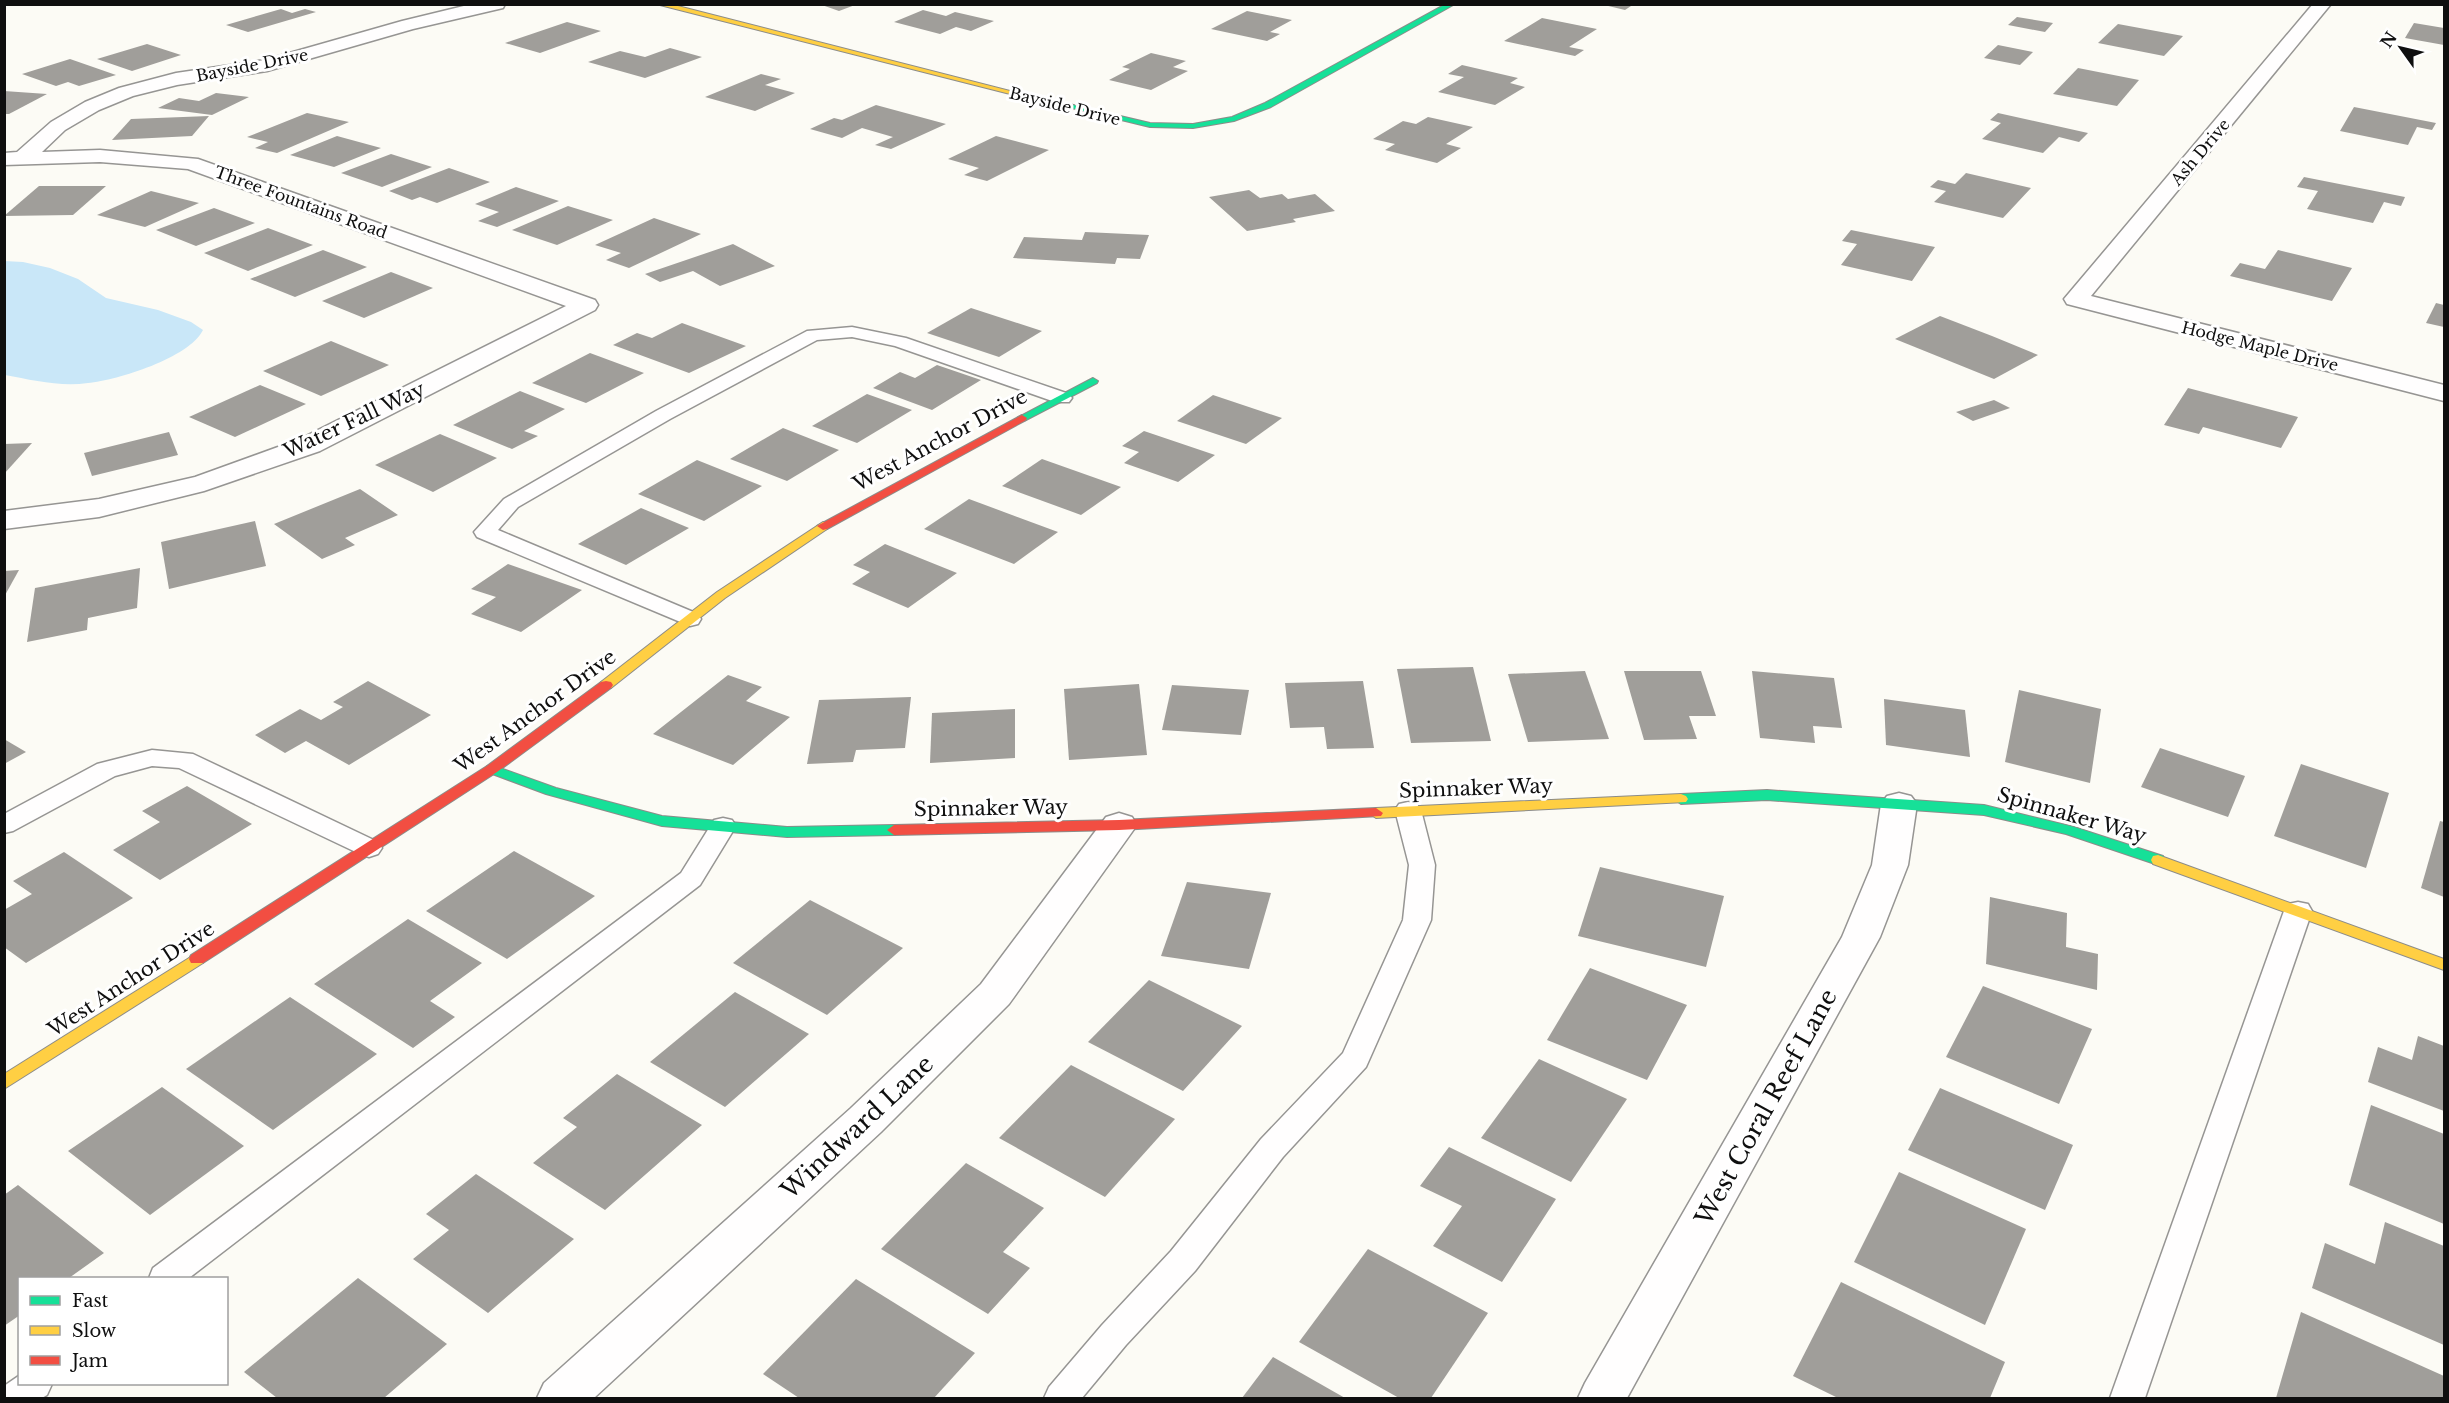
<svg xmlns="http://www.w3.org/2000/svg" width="2449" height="1403" font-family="'Libre Baskerville',serif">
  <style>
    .water { fill: #c9e7f8 }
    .building { fill: #a09e9a }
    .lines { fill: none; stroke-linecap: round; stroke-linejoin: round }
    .lane-casing { stroke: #969593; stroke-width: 3 }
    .street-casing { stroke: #969593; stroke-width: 3 }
    .fast-casing { stroke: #8c8c89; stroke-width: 2 }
    .slow-casing { stroke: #8c8c89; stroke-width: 2 }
    .jam-casing { stroke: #8c8c89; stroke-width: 2 }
    .lane { fill: #fffefe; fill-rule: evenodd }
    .street { fill: #fffefe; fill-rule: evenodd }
    .fast { fill: #16e098; fill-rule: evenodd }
    .slow { fill: #ffcf43; fill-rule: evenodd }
    .jam { fill: #f24e42; fill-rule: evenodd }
    .labels { text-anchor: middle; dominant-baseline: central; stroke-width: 6; stroke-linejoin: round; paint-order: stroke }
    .far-street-label { font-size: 16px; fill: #0f0f0f; stroke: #fff }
    .street-label { font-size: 20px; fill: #0f0f0f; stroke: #fff }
    .near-street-label { font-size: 24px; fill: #0f0f0f; stroke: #fff }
  </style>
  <rect width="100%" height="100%" fill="#fcfbf5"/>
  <path class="water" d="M4 261 23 262 50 268 78 279 106 298 158 310 191 322 203 330C189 358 118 380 88 383 60 387 32 380 5 375Z"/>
  <g class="building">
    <path d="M819 4H854L855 5 839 11Z"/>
    <path d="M1600 4H1634L1625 10Z"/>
    <path d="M281 9 292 13 305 9 316 12 248 32 226 25Z"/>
    <path d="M923 10 946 16 955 12 994 21 971 31 956 27 940 34 894 22Z"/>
    <path d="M1247 11 1292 20 1270 32 1280 34 1267 41 1211 29Z"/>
    <path d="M2017 17 2053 23 2045 32 2008 25Z"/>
    <path d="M1542 18 1597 29 1569 47 1584 50 1575 56 1504 41Z"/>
    <path d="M567 22 601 31 540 53 505 43Z"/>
    <path d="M2414 23 2444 28V45L2405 38Z"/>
    <path d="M2118 24 2183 36 2164 56 2098 43Z"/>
    <path d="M147 44 181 55 132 71 97 59Z"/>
    <path d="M1998 45 2033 52 2020 65 1984 58Z"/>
    <path d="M670 48 702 57 645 78 588 62 620 51 645 57Z"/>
    <path d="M1151 53 1186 61 1173 67 1188 71 1151 90 1109 80 1130 69 1122 67Z"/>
    <path d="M70 59 116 75 79 86 68 82 56 86 22 74Z"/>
    <path d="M1462 65 1518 78 1510 83 1525 87 1495 105 1438 92 1464 77 1448 74Z"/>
    <path d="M2078 68 2139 80 2117 106 2053 94Z"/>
    <path d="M761 74 781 79 765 85 795 93 755 111 705 97Z"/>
    <path d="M4 91 47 94 9 114H4Z"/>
    <path d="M216 93 249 97 212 115 158 108 179 98 199 101Z"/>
    <path d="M876 105 946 124 891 149 875 145 893 137 862 128 842 138 810 129 834 118 842 120Z"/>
    <path d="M2354 107 2436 123 2432 130 2417 127 2408 145 2340 131Z"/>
    <path d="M307 113 349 122 277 153 255 148 268 142 247 137Z"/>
    <path d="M1998 113 2088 133 2079 142 2059 137 2043 153 1982 139 2001 123 1990 120Z"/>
    <path d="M209 116 192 136 112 140 131 119Z"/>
    <path d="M1428 117 1473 127 1446 144 1461 148 1437 163 1385 150 1395 144 1373 139 1403 121 1416 124Z"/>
    <path d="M337 136 381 148 334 167 290 155Z"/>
    <path d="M996 136 1049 150 987 181 964 175 979 168 948 159Z"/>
    <path d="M391 154 432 167 382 187 341 173Z"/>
    <path d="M449 168 490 182 437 203 420 197 412 200 389 191Z"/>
    <path d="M1966 173 2031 188 2003 218 1934 202 1946 191 1930 187 1938 180 1955 184Z"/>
    <path d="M2304 177 2405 197 2401 206 2384 202 2373 223 2307 209 2318 191 2297 187Z"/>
    <path d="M39 186H106L73 215 4 216Z"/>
    <path d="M516 187 559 201 497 227 478 221 499 212 475 204Z"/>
    <path d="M1249 190 1260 198 1282 194 1288 199 1315 194 1335 211 1293 219 1296 222 1247 231 1209 197Z"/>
    <path d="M151 191 199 203 145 227 97 215Z"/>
    <path d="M568 206 613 220 557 245 512 230Z"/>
    <path d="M214 208 255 223 196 246 156 230Z"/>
    <path d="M654 218 701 234 629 268 606 260 621 253 595 245Z"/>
    <path d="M268 228 313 245 248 271 204 253Z"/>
    <path d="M1851 230 1935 247 1912 281 1841 265 1857 244 1842 241Z"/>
    <path d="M1085 232 1149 235 1140 259 1117 258 1115 264 1013 258 1024 237 1082 240Z"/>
    <path d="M733 244 775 266 720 286 693 271 660 282 645 274Z"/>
    <path d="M323 250 367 267 295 297 250 279Z"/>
    <path d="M2278 250 2352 268 2332 301 2230 276 2240 263 2265 269Z"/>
    <path d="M391 272 433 288 364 318 322 301Z"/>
    <path d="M2436 303 2444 305V327L2426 323Z"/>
    <path d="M971 308 1042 331 999 357 927 333Z"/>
    <path d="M1940 316 1992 336 2038 355 1994 379 1895 339Z"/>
    <path d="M682 323 746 346 689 373 613 345 637 333 652 338Z"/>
    <path d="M331 341 389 365 321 396 263 371Z"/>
    <path d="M590 353 644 373 586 403 532 383Z"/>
    <path d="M937 365 981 380 932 410 873 388 900 372 915 378Z"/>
    <path d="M260 385 306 404 235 437 189 417Z"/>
    <path d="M2188 388 2298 417 2281 448 2203 427 2199 434 2164 425Z"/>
    <path d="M520 391 565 409 524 431 538 436 512 449 453 425Z"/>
    <path d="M867 394 912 410 857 443 812 426Z"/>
    <path d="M1213 395 1282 418 1246 444 1177 421Z"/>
    <path d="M1994 400 2010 408 1973 421 1956 412Z"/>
    <path d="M783 428 839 450 787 481 730 459Z"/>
    <path d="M1144 431 1215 455 1178 482 1124 463 1139 452 1122 446Z"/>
    <path d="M169 432 178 455 92 476 84 453Z"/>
    <path d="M440 434 497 458 433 492 375 465Z"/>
    <path d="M32 443 4 474V444Z"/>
    <path d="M1042 459 1121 487 1081 515 1002 486Z"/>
    <path d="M697 460 762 486 704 521 638 494Z"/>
    <path d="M360 489 398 515 345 538 355 545 322 559 274 524Z"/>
    <path d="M969 499 1058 532 1014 564 924 529Z"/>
    <path d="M641 508 689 528 626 565 578 544Z"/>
    <path d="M255 521 266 566 169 589 161 542Z"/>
    <path d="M885 544 957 573 908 608 852 584 870 572 853 565Z"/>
    <path d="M508 564 582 590 521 632 471 614 496 597 471 589Z"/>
    <path d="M140 568 137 608 88 618 87 630 27 642 35 588Z"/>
    <path d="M19 570 4 597V571Z"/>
    <path d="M1473 667 1491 741 1411 743 1397 669Z"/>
    <path d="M1585 671 1609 739 1528 742 1508 674Z"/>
    <path d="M1624 671H1701L1716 716H1689L1697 739 1644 740Z"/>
    <path d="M1752 671 1834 678 1842 728 1813 726 1815 743 1760 738Z"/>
    <path d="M728 675 762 687 746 701 790 717 733 765 653 734Z"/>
    <path d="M368 681 431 715 349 765 306 741 285 753 255 735 300 709 321 720 343 707 333 702Z"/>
    <path d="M1363 681 1374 748 1327 749 1324 727 1290 728 1285 683Z"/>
    <path d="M1139 684 1147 755 1069 760 1064 689Z"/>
    <path d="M1172 685 1249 690 1241 735 1162 730Z"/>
    <path d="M2019 690 2101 709 2090 783 2005 762Z"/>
    <path d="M911 697 905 748 856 750 853 762 807 764 819 700Z"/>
    <path d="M1884 699 1965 710 1970 757 1886 745Z"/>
    <path d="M1015 709V758L930 763 932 713Z"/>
    <path d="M4 739 26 752 4 764Z"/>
    <path d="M2160 748 2245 776 2228 817 2141 787Z"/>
    <path d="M2301 764 2389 793 2366 868 2274 836Z"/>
    <path d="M187 786 252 824 160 880 113 850 160 822 142 811Z"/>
    <path d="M2440 821 2444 822V897L2421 888Z"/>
    <path d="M514 851 595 896 507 959 426 911Z"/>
    <path d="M64 852 133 898 26 963 4 947V910L32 894 13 881Z"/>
    <path d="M1600 867 1724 896 1706 967 1578 936Z"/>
    <path d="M1187 882 1271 893 1249 969 1161 956Z"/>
    <path d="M1990 897 2067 913 2066 947 2098 954 2097 990 1986 964Z"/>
    <path d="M810 900 903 948 827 1015 733 963Z"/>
    <path d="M408 919 482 963 430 1001 455 1017 413 1048 314 984Z"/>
    <path d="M1590 968 1687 1005 1647 1080 1547 1040Z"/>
    <path d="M1149 980 1242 1026 1183 1091 1088 1042Z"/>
    <path d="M1983 986 2092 1029 2059 1104 1946 1057Z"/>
    <path d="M735 992 809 1034 725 1107 650 1062Z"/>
    <path d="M290 997 377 1054 273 1130 186 1069Z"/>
    <path d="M2418 1036 2444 1046V1111L2368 1082 2378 1047 2412 1060Z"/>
    <path d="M1539 1059 1627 1099 1571 1182 1481 1138Z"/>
    <path d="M1071 1065 1175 1119 1105 1197 999 1138Z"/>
    <path d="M617 1074 702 1125 605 1210 533 1163 577 1127 563 1118Z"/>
    <path d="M162 1087 244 1146 150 1215 68 1151Z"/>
    <path d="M1940 1088 2073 1145 2045 1210 1908 1150Z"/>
    <path d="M2371 1105 2444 1134V1224L2349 1185Z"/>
    <path d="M1449 1147 1556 1199 1502 1282 1433 1246 1462 1206 1420 1186Z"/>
    <path d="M966 1163 1044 1208 1003 1252 1030 1268 988 1314 881 1249Z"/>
    <path d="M1899 1172 2026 1229 1985 1325 1854 1262Z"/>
    <path d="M476 1174 574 1239 488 1313 413 1259 449 1230 426 1214Z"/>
    <path d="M18 1185 104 1253 69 1278H20V1315L4 1326V1195Z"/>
    <path d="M2385 1222 2444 1246V1345L2312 1288 2325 1243 2375 1264Z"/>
    <path d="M1368 1249 1488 1313 1431 1398H1399L1299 1342Z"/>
    <path d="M358 1278 447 1344 384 1398H277L244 1372Z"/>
    <path d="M856 1279 975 1353 934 1398H799L763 1374Z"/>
    <path d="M1841 1282 2005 1362 1990 1398H1838L1793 1376Z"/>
    <path d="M2301 1312 2444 1376V1398H2276Z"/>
    <path d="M1273 1357 1345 1398H1242Z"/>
  </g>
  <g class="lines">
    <g class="lane-casing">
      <g id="lane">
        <path d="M852 327 906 338 1069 394 1072 398 1069 402H1055L895 346 852 337 817 340 670 419 518 507 498 530 698 614 701 619 698 624 690 626 477 537 474 532 504 499 656 411 807 331Z"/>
        <path d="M152 750 193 754 378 842 382 848 378 854 369 857 360 854 179 768 152 766 115 776 13 831 4 833V814L97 764Z"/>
        <path d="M1408 802 1417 804 1421 810 1435 865 1431 920 1366 1067 1283 1157 1195 1271 1126 1345 1082 1398H1044L1049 1387 1102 1325 1171 1251 1261 1139 1343 1053 1403 920 1409 865 1395 810 1399 804Z"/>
        <path d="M723 818 732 820 736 826 700 885 189 1278H149L153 1268 681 873 714 820Z"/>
        <path d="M2298 902 2308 904 2312 911 2145 1398H2110L2284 911 2288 904Z"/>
        <path d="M20 1375V1384H52L47 1395 42 1398H4V1386Z"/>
      </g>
    </g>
    <g class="street-casing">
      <g id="street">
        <path d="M472 4H505L503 8 413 29 267 71 177 85 133 96 99 110 65 130 42 152 100 150 198 159 595 300 598 305 595 310 320 451 204 491 99 517 4 529V511L99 499 195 477 300 439 566 306 188 169 100 162 4 165V153L17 152 51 122 85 102 119 88 176 73 265 60 402 21Z"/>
        <path d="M2313 4H2331L2091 296 2444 385V401L2067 304 2064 299Z"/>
        <path d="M1899 793 1911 796 1917 804 1908 865 1880 937 1627 1398H1578L1585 1383 1842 937 1872 865 1881 804 1887 796Z"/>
        <path d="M1119 813 1132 817 1137 825 1009 1004 881 1132 594 1398H537L544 1383 851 1108 981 984 1106 817Z"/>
      </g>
    </g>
    <g class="fast-casing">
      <g id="fast">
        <path d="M1446 4H1455L1271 107 1234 121 1193 128 1150 127 1014 94 1018 92 1150 123 1193 124 1232 117 1265 103Z"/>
        <path d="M1093 378 1098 381 1097 383 1026 420 1022 421 1017 418Z"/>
        <path d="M492 765 556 788 662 816 787 827 894 825 901 830 894 835 787 837 662 826 546 794 487 772 485 769 487 766Z"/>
        <path d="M1767 790 1984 805 2074 827 2163 856 2165 860 2163 864 2158 865 2066 834 1984 815 1767 800 1681 804 1674 799 1681 794Z"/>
      </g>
    </g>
    <g class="slow-casing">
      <g id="slow">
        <path d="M656 4H670L1022 94 1018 96Z"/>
        <path d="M823 522 827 523 829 526 827 529 725 598 611 688H601L599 685 601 682 717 592Z"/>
        <path d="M1681 794 1686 796 1688 799 1686 802 1376 818 1369 813 1376 808Z"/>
        <path d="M2158 855 2444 959V970L2153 864 2151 860 2153 856Z"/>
        <path d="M197 953 203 955 205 959 203 963 4 1089V1074Z"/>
      </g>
    </g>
    <g class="jam-casing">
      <g id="jam">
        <path d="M1022 415 1027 418 1026 420 827 529 823 530 817 526Z"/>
        <path d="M606 681 611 682 613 685 611 688 497 772 203 963H191L189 959 191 955 487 766 601 682Z"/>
        <path d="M1376 808 1383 813 1381 816 1119 830 894 835 887 830 894 825 1119 820Z"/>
      </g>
    </g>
    <use href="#lane" class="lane"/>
    <use href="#street" class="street"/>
    <use href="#fast" class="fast"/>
    <use href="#slow" class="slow"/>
    <use href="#jam" class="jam"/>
  </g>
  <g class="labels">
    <g class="far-street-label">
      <text transform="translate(252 65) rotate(-11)">Bayside Drive</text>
      <text transform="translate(1065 106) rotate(14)">Bayside Drive</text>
      <text transform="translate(2200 152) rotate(-50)">Ash Drive</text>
      <text transform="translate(301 202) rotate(20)">Three Fountains Road</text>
      <text transform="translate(2260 346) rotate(14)">Hodge Maple Drive</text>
    </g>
    <g class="street-label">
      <text transform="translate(354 420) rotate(-25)">Water Fall Way</text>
      <text transform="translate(940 440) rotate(-28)">West Anchor Drive</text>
      <text transform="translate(535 711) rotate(-36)">West Anchor Drive</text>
      <text transform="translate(1476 788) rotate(-2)">Spinnaker Way</text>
      <text transform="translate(991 808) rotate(-1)">Spinnaker Way</text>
      <text transform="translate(2072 815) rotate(16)">Spinnaker Way</text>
      <text transform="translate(131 979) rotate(-33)">West Anchor Drive</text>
    </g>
    <g class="near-street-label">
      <text transform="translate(1766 1107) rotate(-61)">West Coral Reef Lane</text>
      <text transform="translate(857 1127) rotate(-43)">Windward Lane</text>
    </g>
  </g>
  <rect width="2449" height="1403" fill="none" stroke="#0f0f0f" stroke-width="12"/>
  <rect x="18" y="1277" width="210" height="108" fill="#ffffff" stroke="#9f9f9f" stroke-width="1.5"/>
  <rect x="30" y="1296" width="30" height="9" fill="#16e098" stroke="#9f9f9f" stroke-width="1.5"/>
  <text x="72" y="1307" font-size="18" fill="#0f0f0f">Fast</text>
  <rect x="30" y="1326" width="30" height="9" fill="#ffcf43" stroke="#9f9f9f" stroke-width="1.5"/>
  <text x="72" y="1337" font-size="18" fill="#0f0f0f">Slow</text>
  <rect x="30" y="1356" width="30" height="9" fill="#f24e42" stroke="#9f9f9f" stroke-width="1.5"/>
  <text x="72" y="1367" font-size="18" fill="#0f0f0f">Jam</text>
  <g transform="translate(2401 48) rotate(304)" stroke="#ffffff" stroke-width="4.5" paint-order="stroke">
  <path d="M0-4.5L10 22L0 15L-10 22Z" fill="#0f0f0f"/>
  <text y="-9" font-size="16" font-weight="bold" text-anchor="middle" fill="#0f0f0f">N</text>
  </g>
</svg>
